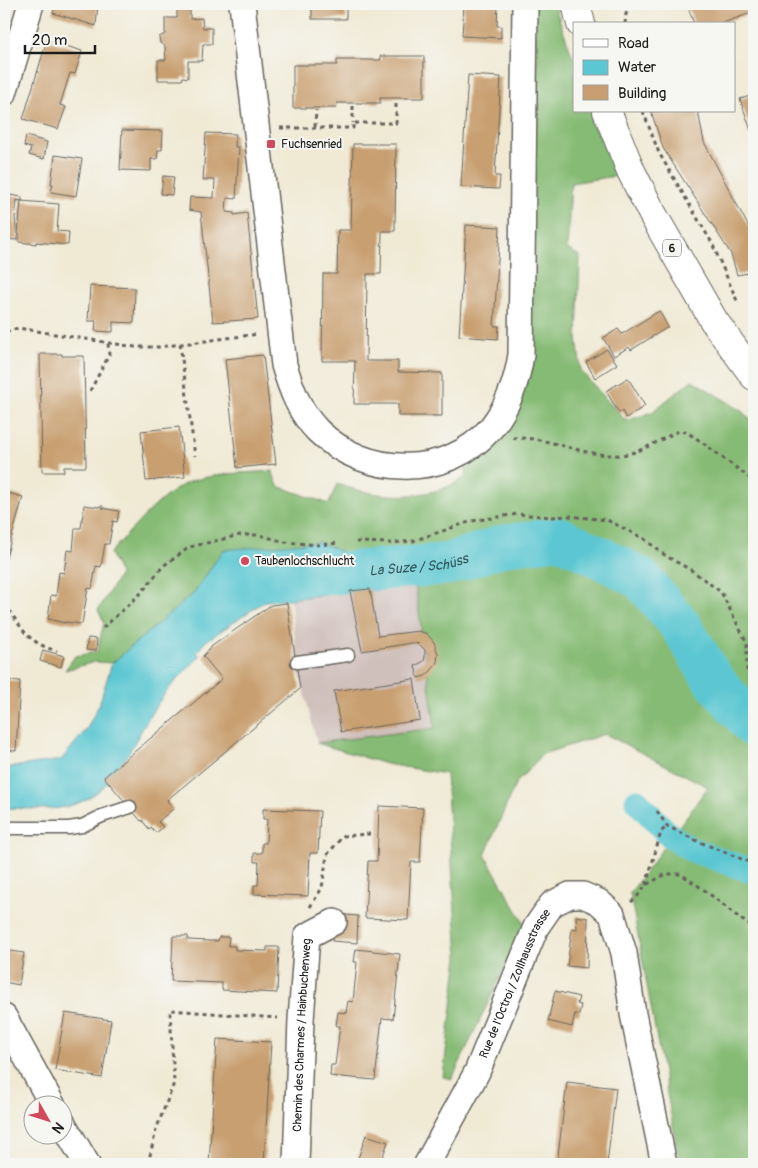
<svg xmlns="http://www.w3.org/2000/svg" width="758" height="1168" font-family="Pangolin,sans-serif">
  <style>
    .industrial { fill: #d0c0bc }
    .forest { fill: #86bb75; stroke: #516c48 }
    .water { fill: #5bc7d2; stroke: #3c7277 }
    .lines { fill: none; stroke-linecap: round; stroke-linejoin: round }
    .canal { stroke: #5bc7d2; stroke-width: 25 }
    .river { stroke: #5bc7d2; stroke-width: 42 }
    .building { fill: #c89f70 }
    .lane-casing { stroke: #66645d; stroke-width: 15 }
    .street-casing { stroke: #66645d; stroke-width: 28 }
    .primary-casing { stroke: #66645d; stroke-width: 30 }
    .path { stroke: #66645d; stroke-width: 3; stroke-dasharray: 4 4; stroke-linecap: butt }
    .lane { stroke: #fff; stroke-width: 12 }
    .street { stroke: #fff; stroke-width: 25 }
    .primary { stroke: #fff; stroke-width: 28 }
    .poi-dot { fill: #d1495b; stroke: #f6f6f2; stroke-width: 2 }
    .labels { text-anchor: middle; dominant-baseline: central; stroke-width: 4; stroke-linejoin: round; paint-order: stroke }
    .shield { fill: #f6f6f2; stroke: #5d5d5c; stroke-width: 1 }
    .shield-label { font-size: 11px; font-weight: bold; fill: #1c1c1c }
    .poi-label { font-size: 12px; fill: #1c1c1c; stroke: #f6f6f2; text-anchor: start }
    .street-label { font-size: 12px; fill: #1c1c1c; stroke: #f6f6f2 }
    .water-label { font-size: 14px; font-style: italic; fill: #32585c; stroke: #f6f6f2 }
  </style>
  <rect width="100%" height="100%" fill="#f6f6f2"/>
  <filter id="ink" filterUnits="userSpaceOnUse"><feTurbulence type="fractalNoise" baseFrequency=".02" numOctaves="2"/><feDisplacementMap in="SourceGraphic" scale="10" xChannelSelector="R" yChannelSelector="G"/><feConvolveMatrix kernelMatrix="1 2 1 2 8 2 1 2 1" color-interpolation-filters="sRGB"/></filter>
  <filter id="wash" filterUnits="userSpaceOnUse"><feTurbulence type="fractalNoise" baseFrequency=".0096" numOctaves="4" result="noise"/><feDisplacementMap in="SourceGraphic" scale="20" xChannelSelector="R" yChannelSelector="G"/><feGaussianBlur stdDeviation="1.12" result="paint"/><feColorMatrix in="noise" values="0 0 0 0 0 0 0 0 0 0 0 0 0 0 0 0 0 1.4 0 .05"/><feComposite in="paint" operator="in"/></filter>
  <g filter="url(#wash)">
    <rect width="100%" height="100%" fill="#f0ead5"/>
    <path class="industrial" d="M415 583 435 728 317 743 298 667 290 599Z"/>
    <path class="forest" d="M535 4H554L574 61V111H592L616 176 571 183 567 249 580 256 577 338 581 371 626 421 652 412 692 380 741 410 754 423V1164H680L630 893 708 787 605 734 543 754 516 783 485 855 525 925 452 1079 443 1077 458 957 446 774 386 764 317 743 435 728 415 583 223 550 194 593 112 663 95 662 65 670 75 656 97 652 104 622 98 610 120 574 110 553C131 531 167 487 195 480 219 473 247 473 272 471L278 486 329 504 337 484C380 499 429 502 467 476L464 461 519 371 537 91Z"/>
    <path class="water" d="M319 542 415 583 290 599 265 601 206 641 197 652 200 656C187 670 172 683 161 699 136 732 119 789 76 804 56 812 25 808 4 808V768L61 760 86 730 99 705 112 663 194 593 223 550Z"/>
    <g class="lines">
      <path class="canal" d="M637 801 667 833 690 849 754 872"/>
      <path class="river" id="s1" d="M327 574 448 564 505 545 560 538 610 562 641 579 681 626 713 679 754 727"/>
    </g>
    <g id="blocks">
      <g class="building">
        <path d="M55 4H98L96 26 53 13Z"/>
        <rect x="312" y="4" width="34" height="15"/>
        <path d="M464 4H498L497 26H501V38L462 36Z"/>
        <path d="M687 4H748L751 13 720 24H694Z"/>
        <path d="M190 6V19L202 18 203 28H212V44H203L202 61H188V78L183 77 182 80H158V60H166L165 46 160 43 159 37 165 34V18H177V7Z"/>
        <path d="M47 40 82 51 75 74 70 73 60 105 66 107 58 129 23 119Z"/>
        <path d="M380 56H424V98H380V103H337L336 108H293V65H337V60H381Z"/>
        <path d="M468 75 501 77 495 176H500L499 189 461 187Z"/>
        <path d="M754 95V139L740 99Z"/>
        <path d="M651 111H698L704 142 754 237V272L737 275 731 254 663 148Z"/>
        <path d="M122 130 163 131 162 150H158L157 159H151V171L120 170Z"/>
        <path d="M206 133 236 134 235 147H239L236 199 227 198 226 212 234 213V215L247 213 258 319 213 322 201 212 189 210 190 197 214 198 215 180H203Z"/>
        <path d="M26 136 47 142 44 159 29 155 31 148 24 146Z"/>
        <path d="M353 144H396L395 231H382L381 274H367L366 361H398V372L442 373V416H398V404H354L355 361H322L323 274H337L338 230H351Z"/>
        <path d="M55 155 82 159 76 196 51 192 53 184H51Z"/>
        <path d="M163 176 174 177 172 195 161 194Z"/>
        <path d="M4 194 22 197V201L17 200 15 218 17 240 4 239Z"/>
        <path d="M21 201 59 204 57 231 69 232 68 245 36 242V244L19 242V234H18Z"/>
        <path d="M466 225 500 227 494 326H499L498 339 459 336Z"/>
        <path d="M90 286 135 288 134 323 113 322V332L95 331 96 321H88Z"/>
        <path d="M659 311 668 327 631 350 629 347 614 356 603 338 618 329 622 334Z"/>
        <path d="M607 349 617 364 595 378 586 362Z"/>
        <path d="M40 354H62V356H84L86 467H64V472H42Z"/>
        <path d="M263 355 276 464 237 468 225 359Z"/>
        <path d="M628 378 645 406 626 418 622 411 619 413 606 391Z"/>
        <path d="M179 427 185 477 146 481 141 431Z"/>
        <path d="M4 492 23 497 4 565Z"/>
        <path d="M84 505 99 507V506H103L102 508 119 511 117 522 113 521 109 544H105L101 567 96 566 92 589 88 588 82 624 65 622V623L48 619 51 595 56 596 59 572 64 573 67 550 73 551 75 528H81Z"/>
        <path d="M370 589 378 636 419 631 427 634 434 642 438 654 437 662 431 671 425 676 418 678 415 666 424 661 425 657V650L419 644 412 643 362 651 350 591Z"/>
        <path d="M287 603 300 689 167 800 173 809 158 822 163 827 156 833 151 827 149 829 142 820 141 821 104 777 222 679 203 656 212 646 271 605Z"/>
        <path d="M88 638 97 639 96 651 86 650Z"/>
        <path d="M43 650 64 656 61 667 40 661Z"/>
        <path d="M414 679 420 720 341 732 334 691Z"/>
        <path d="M4 680 20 681 16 751 4 750Z"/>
        <path d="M379 806 423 808 420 862H411L408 920 365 918 368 861H377Z"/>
        <path d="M263 809 320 811 318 853H310L308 896 254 894V885H258L259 862H254V853H262V843H266L267 819H263Z"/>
        <path d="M334 914 358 916 357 943 332 941Z"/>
        <path d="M576 916 588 918 587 968 567 966 572 928 577 929Z"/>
        <path d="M173 936H188V940L209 941H218L219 937H229L228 946H235V950L267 951V947H279L277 993 222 990V983L171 981Z"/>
        <path d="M356 949 400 954 393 1019 382 1018 375 1080 330 1076 331 1065H335L340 1026H336L338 1012 346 1013 348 1001 353 1002 357 962H354Z"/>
        <path d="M4 950 24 953 19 985 4 982Z"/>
        <path d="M555 991 579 997 577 1004 581 1005 579 1015 575 1014 572 1027 548 1021Z"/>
        <path d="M65 1013 111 1020 102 1078 55 1070Z"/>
        <path d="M217 1039 271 1042 264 1164H209Z"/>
        <path d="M567 1082 616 1088 607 1164H557Z"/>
        <path d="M366 1135 388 1142 380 1164H356Z"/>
      </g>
    </g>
  </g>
  <g filter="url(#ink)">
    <use href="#blocks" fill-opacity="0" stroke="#66645d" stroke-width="1"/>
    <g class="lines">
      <g class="lane-casing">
        <g id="lane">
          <path d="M297 662 348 655"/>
          <path d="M4 828H69L82 826 102 816 130 807"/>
        </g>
      </g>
      <g class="street-casing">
        <g id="street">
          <path d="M242 4 284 365C291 389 300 413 318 431 365 477 447 480 491 428 508 407 517 381 521 355L525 4"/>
          <path d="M4 93 31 4"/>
          <path d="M4 1017 53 1106"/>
          <path d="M62 1122 87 1164"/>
          <path id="s2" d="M296 1164 301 1020 307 936 334 922"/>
          <path id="s3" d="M427 1164 477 1072 536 927 552 904 570 895H583L599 902 612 914 624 953 633 1014 664 1164"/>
        </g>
      </g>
      <g class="primary-casing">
        <g id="primary">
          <path d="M576 4 581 24"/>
          <path d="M607 111 631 171 652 213 714 321 754 376"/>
        </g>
      </g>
      <g class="path">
        <path d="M625 24 626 14 631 4"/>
        <path d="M353 106V123"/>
        <path d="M643 111 659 153 712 243 738 303"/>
        <path d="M315 127 316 110"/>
        <path d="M280 128H353V123H396V101"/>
        <path d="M6 332 18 328 135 347H159L258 334"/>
        <path d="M180 344 195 456"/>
        <path d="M90 391 109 355 108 343"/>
        <path d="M513 438C549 436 582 457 619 455 640 454 660 439 679 431L686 432 696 438 754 481"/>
        <path d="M356 542 391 543 413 541 472 521 518 514 552 517 569 516 607 520 643 538 666 556 691 570 721 592 747 643V672L754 686"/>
        <path d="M4 604C24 629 24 641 57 651"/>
        <path d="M103 628 141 593 163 566 190 547 240 535H259L285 542 319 545 339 543"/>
        <path d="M657 811 667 826 695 840 754 864"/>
        <path d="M646 885 661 832 667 826"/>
        <path d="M631 902 636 898 646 885 666 874H681L707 892 742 920 754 927"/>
        <path d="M310 907 322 888 327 855 343 836 370 834"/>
        <path d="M148 1164 156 1130 174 1083 170 1010 278 1018"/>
      </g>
      <use href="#lane" class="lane"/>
      <use href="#street" class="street"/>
      <use href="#primary" class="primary"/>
    </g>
  </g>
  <g class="poi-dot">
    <rect x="266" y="139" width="10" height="10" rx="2.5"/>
    <circle cx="245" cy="561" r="5"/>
  </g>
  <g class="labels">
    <rect class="shield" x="663" y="239.5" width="18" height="17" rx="4"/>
    <g class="shield-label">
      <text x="672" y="248">6</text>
    </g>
    <g class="poi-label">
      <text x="281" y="144">Fuchsenried</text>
      <text x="255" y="561">Taubenlochschlucht</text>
    </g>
    <g class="street-label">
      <text stroke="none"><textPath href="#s3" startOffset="201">Rue de l'Octroi / Zollhausstrasse</textPath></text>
      <text stroke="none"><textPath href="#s2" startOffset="129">Chemin des Charmes / Hainbuchenweg</textPath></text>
    </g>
    <g class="water-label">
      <text stroke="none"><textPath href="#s1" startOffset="92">La Suze / Schüss</textPath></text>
    </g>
  </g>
  <rect width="758" height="1168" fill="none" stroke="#f6f6f2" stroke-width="20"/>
  <rect x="573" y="22" width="162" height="90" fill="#f6f6f2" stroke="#9f9f9c"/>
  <rect x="583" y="39" width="25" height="8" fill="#ffffff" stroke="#9f9f9c"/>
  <text x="618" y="48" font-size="15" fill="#1c1c1c">Road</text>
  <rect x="583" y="60" width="25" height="15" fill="#5bc7d2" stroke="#9f9f9c"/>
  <text x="618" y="72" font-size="15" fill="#1c1c1c">Water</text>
  <rect x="583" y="85" width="25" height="15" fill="#c89f70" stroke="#9f9f9c"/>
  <text x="618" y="98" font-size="15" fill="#1c1c1c">Building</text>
  <g transform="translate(48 1120) rotate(129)"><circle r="24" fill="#f6f6f2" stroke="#9f9f9c"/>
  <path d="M0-4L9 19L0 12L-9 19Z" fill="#d1495b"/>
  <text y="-8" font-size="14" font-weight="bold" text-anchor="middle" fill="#1c1c1c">N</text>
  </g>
  <path d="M25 45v8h70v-8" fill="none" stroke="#1c1c1c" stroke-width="2.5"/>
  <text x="32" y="45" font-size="15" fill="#1c1c1c" stroke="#f6f6f2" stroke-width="4" paint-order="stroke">20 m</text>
</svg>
